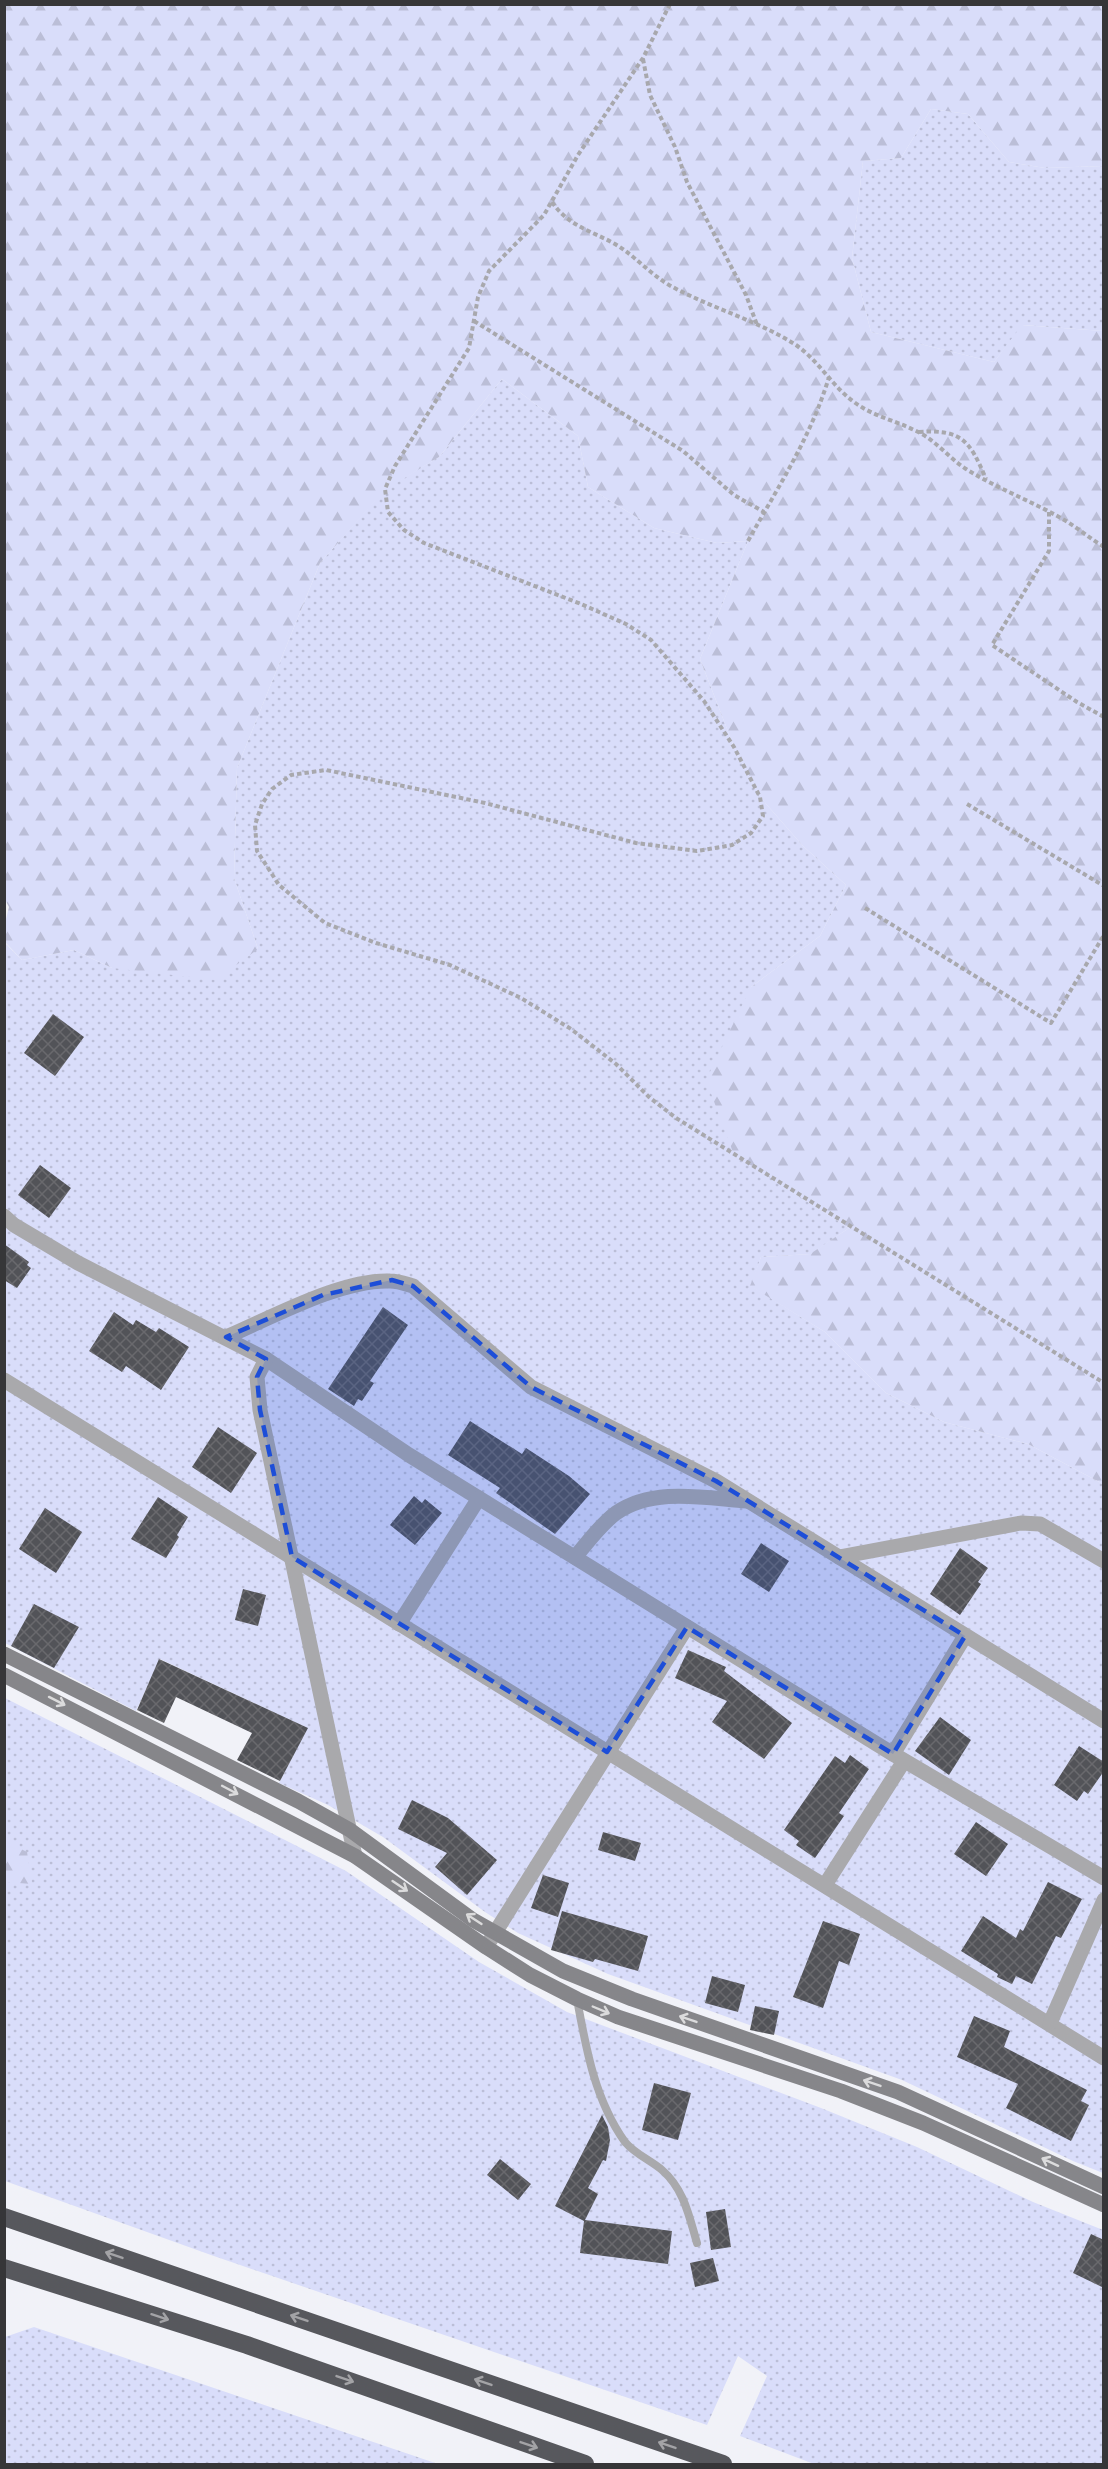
<svg xmlns="http://www.w3.org/2000/svg" width="1108" height="2469" font-family="Lato,sans-serif">
  <style>
    .grass { fill: url(#grass-dots) }
    .forest { fill: url(#forest-firs) }
    .building { fill: url(#building-cross-hatch) }
    .lines { fill: none; stroke-linecap: round; stroke-linejoin: round }
    .path { stroke: #a8a8ad; stroke-width: 4; stroke-dasharray: 4.5 3; stroke-linecap: butt }
    .lane { stroke: #a9a9ac; stroke-width: 8 }
    .street { stroke: #a9a9ac; stroke-width: 15 }
    .secondary { stroke: #86868a; stroke-width: 15 }
    .highway { stroke: #57585d; stroke-width: 18 }
    .oneway { stroke: #dbdbdc }
    .oneway2 { stroke: #a3a3a6 }
    .marked { fill: #1d4ed8; fill-opacity: 0.2; stroke: #1d4ed8; stroke-width: 4.5; stroke-dasharray: 12 8; stroke-linejoin: round }
  </style>
  <defs>
    <pattern id="grass-dots" width="8" height="8" patternUnits="userSpaceOnUse" patternTransform="scale(1.5)"><rect width="8" height="8" fill="#d9ddfa"/><path d="M2 2h.1M6 6h.1" fill="none" stroke="#bbbed7" stroke-width="1.8" stroke-linecap="round"/></pattern>
    <pattern id="forest-firs" width="22" height="20" patternUnits="userSpaceOnUse" patternTransform="scale(1.5)"><rect width="22" height="20" fill="#d9ddfa"/><path d="M5 1l3.5 6h-7zM16 11l3.5 6h-7z" fill="#bbbed7"/></pattern>
    <pattern id="building-cross-hatch" width="8" height="8" patternUnits="userSpaceOnUse" patternTransform="scale(1.5)"><rect width="8" height="8" fill="#525358"/><path d="M0 0l8 8M0 8l8-8" fill="none" stroke="#69696d"/></pattern>
  </defs>
  <rect width="100%" height="100%" fill="#f1f2f8"/>
  <g class="grass">
    <path d="M931 109 968 114 1009 162 1045 168 1103 166V331L1023 325 994 362 871 332 852 258 863 161 901 158Z"/>
    <path d="M502 379 578 436 588 487 654 528 717 543 748 541 700 659 734 747 760 797 803 846 846 885 820 936 751 987 734 1155 849 1228 811 1254 761 1257 751 1286 825 1332 886 1393 944 1422 1028 1444 1103 1484V2173L1073 2161 902 2080 608 1974 518 1933 485 1912 383 1837 328 1805 279 1783 307 1728 160 1659 136 1711 5 1643 4 942 22 960 74 950 112 968 258 949 234 878 237 768 320 563 385 489 439 457Z"/>
    <path d="M5 1698 346 1871 479 1962 567 2012 821 2108 917 2147 1033 2202 1103 2230V2464H814L740 2436 767 2376 738 2356 707 2425 211 2255 5 2181Z"/>
    <path d="M34 2327 438 2464H5V2337Z"/>
  </g>
  <g class="forest">
    <path d="M4 5H1103V166L1045 168 1009 162 968 114 931 109 901 158 863 161 852 258 871 332 994 362 1022 325 1103 331V1484L1028 1444 944 1422 886 1393 825 1332 750 1286 761 1257 810 1254 849 1228 734 1155 706 1080 751 987 820 936 846 885 803 846 760 797 734 747 700 659 748 541 717 543 654 528 588 487 578 436 502 379 439 457 385 490 320 563 237 768 234 878 258 949 216 980 112 968 74 950 22 960 5 942V923L9 907 4 898Z"/>
    <path d="M5 1841 27 1852 32 1884 5 1882Z"/>
  </g>
  <g class="building">
    <path d="M53 1014 84 1037 55 1076 24 1053Z"/>
    <path d="M40 1165 71 1188 49 1218 18 1195Z"/>
    <path d="M4 1244 29 1262 27 1265 31 1268 17 1288 4 1280Z"/>
    <path d="M383 1307 408 1325 370 1381 374 1383 362 1401 358 1399 354 1406 328 1389Z"/>
    <path d="M114 1312 133 1325 136 1320 156 1332 159 1328 189 1347 161 1390 126 1366 122 1372 89 1351Z"/>
    <path d="M470 1421 522 1454 526 1448 569 1476 590 1494 555 1534 496 1493 500 1488 448 1455Z"/>
    <path d="M218 1427 257 1453 231 1493 192 1467Z"/>
    <path d="M414 1496 422 1503 425 1499 442 1513 415 1545 390 1525Z"/>
    <path d="M158 1497 188 1517 177 1535 179 1537 166 1558 131 1539Z"/>
    <path d="M45 1508 82 1532 56 1573 19 1549Z"/>
    <path d="M761 1543 789 1561 769 1592 741 1574Z"/>
    <path d="M960 1548 988 1568 978 1582 981 1584 960 1615 930 1594Z"/>
    <path d="M243 1589 266 1595 258 1626 235 1620Z"/>
    <path d="M34 1604 79 1627 54 1668 11 1646Z"/>
    <path d="M688 1650 726 1667 724 1671 792 1723 764 1759 712 1722 727 1701 675 1678Z"/>
    <path d="M159 1659 308 1728 280 1781 237 1760 252 1733 176 1697 164 1723 137 1710Z"/>
    <path d="M940 1717 971 1740 949 1775 915 1751Z"/>
    <path d="M1079 1746 1104 1762V1771L1088 1794 1084 1791 1077 1801 1054 1785Z"/>
    <path d="M850 1755 869 1769 839 1813 844 1816 815 1858 796 1845 799 1841 784 1830 835 1756 845 1763Z"/>
    <path d="M412 1800 448 1818 497 1860 467 1895 435 1867 447 1853 398 1829Z"/>
    <path d="M976 1822 1008 1844 986 1876 954 1854Z"/>
    <path d="M603 1832 641 1843 635 1861 598 1850Z"/>
    <path d="M543 1875 569 1883 558 1917 531 1908Z"/>
    <path d="M1048 1882 1082 1899 1061 1938 1056 1936 1032 1984 1016 1976 1012 1984 997 1977 998 1974 961 1951 983 1916 1016 1938 1020 1929 1023 1931Z"/>
    <path d="M562 1911 648 1936 638 1971 595 1959 593 1962 551 1950Z"/>
    <path d="M823 1921 860 1934 849 1965 839 1961 823 2008 793 1997Z"/>
    <path d="M712 1976 745 1985 738 2012 705 2003Z"/>
    <path d="M755 2006 779 2011 774 2035 750 2030Z"/>
    <path d="M974 2016 1010 2031 1004 2047 1087 2090 1081 2101 1089 2105 1071 2141 1006 2108 1018 2084 957 2057Z"/>
    <path d="M654 2083 691 2093 678 2140 642 2130Z"/>
    <path d="M602 2115 608 2127 610 2140 606 2161 603 2160 588 2188 598 2194 585 2220 672 2231 668 2264 580 2253 584 2221 555 2206Z"/>
    <path d="M500 2159 531 2184 518 2200 487 2175Z"/>
    <path d="M725 2209 731 2247 711 2250 706 2212Z"/>
    <path d="M1091 2234 1104 2240V2288L1073 2273Z"/>
    <path d="M713 2258 719 2281 695 2287 690 2263Z"/>
  </g>
  <g class="lines">
    <g class="path">
      <path d="M670 4 643 58 578 155 544 215 489 271 478 297 469 348 395 466 385 489 388 512 404 530 424 543 581 604 626 624 651 640 704 701 734 747 760 797 763 816 751 833 732 845 697 851 636 843 485 803 326 770 291 775 272 789 262 804 255 825 257 851 279 885 325 923 376 943 450 965 521 998 571 1029 616 1064 649 1097 676 1118 1104 1383"/>
      <path d="M643 59 650 95 675 147 687 182 746 295 757 325"/>
      <path d="M552 202C568 226 592 231 615 244 635 256 649 273 669 285 710 308 757 320 796 345 819 361 832 386 854 402 874 417 898 421 920 433 937 442 949 458 966 469 998 489 1034 502 1066 521 1079 529 1091 539 1104 547"/>
      <path d="M474 321 683 451 734 495 764 512"/>
      <path d="M919 432C962 429 970 441 986 479"/>
      <path d="M1049 512V551L992 645 1077 702 1104 717"/>
      <path d="M748 541C778 487 811 437 829 377"/>
      <path d="M967 804 1104 886"/>
      <path d="M865 908 1051 1023 1104 935"/>
    </g>
    <path class="lane" d="M577 1999C586 2049 595 2100 625 2142 635 2154 650 2160 662 2170 684 2189 689 2216 697 2243"/>
    <g class="street">
      <path d="M4 1216 14 1225 78 1263 266 1359 409 1455 893 1754 1104 1878"/>
      <path d="M226 1337C271 1318 341 1279 390 1281 398 1281 406 1284 413 1286L531 1387 716 1481 1104 1721"/>
      <path d="M266 1359 257 1377 260 1410 355 1856"/>
      <path d="M4 1380 1104 2058"/>
      <path d="M575 1557C588 1542 600 1525 616 1513 654 1487 704 1498 747 1501"/>
      <path d="M839 1557 1021 1523 1040 1524 1104 1561"/>
      <path d="M399 1624 479 1498"/>
      <path d="M893 1754 965 1636"/>
      <path d="M825 1885 904 1761"/>
      <path d="M486 1947 687 1627"/>
      <path d="M1050 2023 1104 1900"/>
    </g>
    <g class="secondary">
      <path d="M4 1654 298 1801 350 1830 473 1920 563 1971 632 1999 898 2092 1104 2187"/>
      <path d="M4 1675 355 1856 486 1947 530 1975 577 1999 618 2017 841 2091 923 2123 1104 2205"/>
    </g>
    <g class="highway">
      <path d="M4 2217 723 2464"/>
      <path d="M4 2268 247 2345 585 2464"/>
    </g>
  </g>
  <defs><path id="oneway-shaft" d="M-6 0H5M1.5-3L5.5 0L1.5 3" fill="none" stroke-width="1.6" stroke-linecap="round" stroke-linejoin="round" transform="scale(1.5)"/></defs>
  <g class="oneway">
    <use href="#oneway-shaft" transform="translate(57 1701) rotate(27)"/>
    <use href="#oneway-shaft" transform="translate(230 1790) rotate(28)"/>
    <use href="#oneway-shaft" transform="translate(400 1886) rotate(34)"/>
    <use href="#oneway-shaft" transform="translate(474 1919) rotate(-147)"/>
    <use href="#oneway-shaft" transform="translate(601 2010) rotate(23)"/>
    <use href="#oneway-shaft" transform="translate(688 2019) rotate(-161)"/>
    <use href="#oneway-shaft" transform="translate(872 2083) rotate(-161)"/>
    <use href="#oneway-shaft" transform="translate(1050 2162) rotate(-155)"/>
  </g>
  <g class="oneway2">
    <use href="#oneway-shaft" transform="translate(114 2255) rotate(-161)"/>
    <use href="#oneway-shaft" transform="translate(160 2317) rotate(18)"/>
    <use href="#oneway-shaft" transform="translate(299 2318) rotate(-161)"/>
    <use href="#oneway-shaft" transform="translate(345 2379) rotate(19)"/>
    <use href="#oneway-shaft" transform="translate(483 2382) rotate(-161)"/>
    <use href="#oneway-shaft" transform="translate(529 2445) rotate(19)"/>
    <use href="#oneway-shaft" transform="translate(667 2445) rotate(-161)"/>
  </g>
  <path class="marked" d="M392 1280 413 1286 531 1387 716 1481 965 1636 893 1754 687 1627 607 1752 292 1557 260 1410 257 1377 266 1359 226 1337 323 1295Z"/>
  <rect width="1108" height="2469" fill="none" stroke="#363638" stroke-width="12"/>
</svg>
